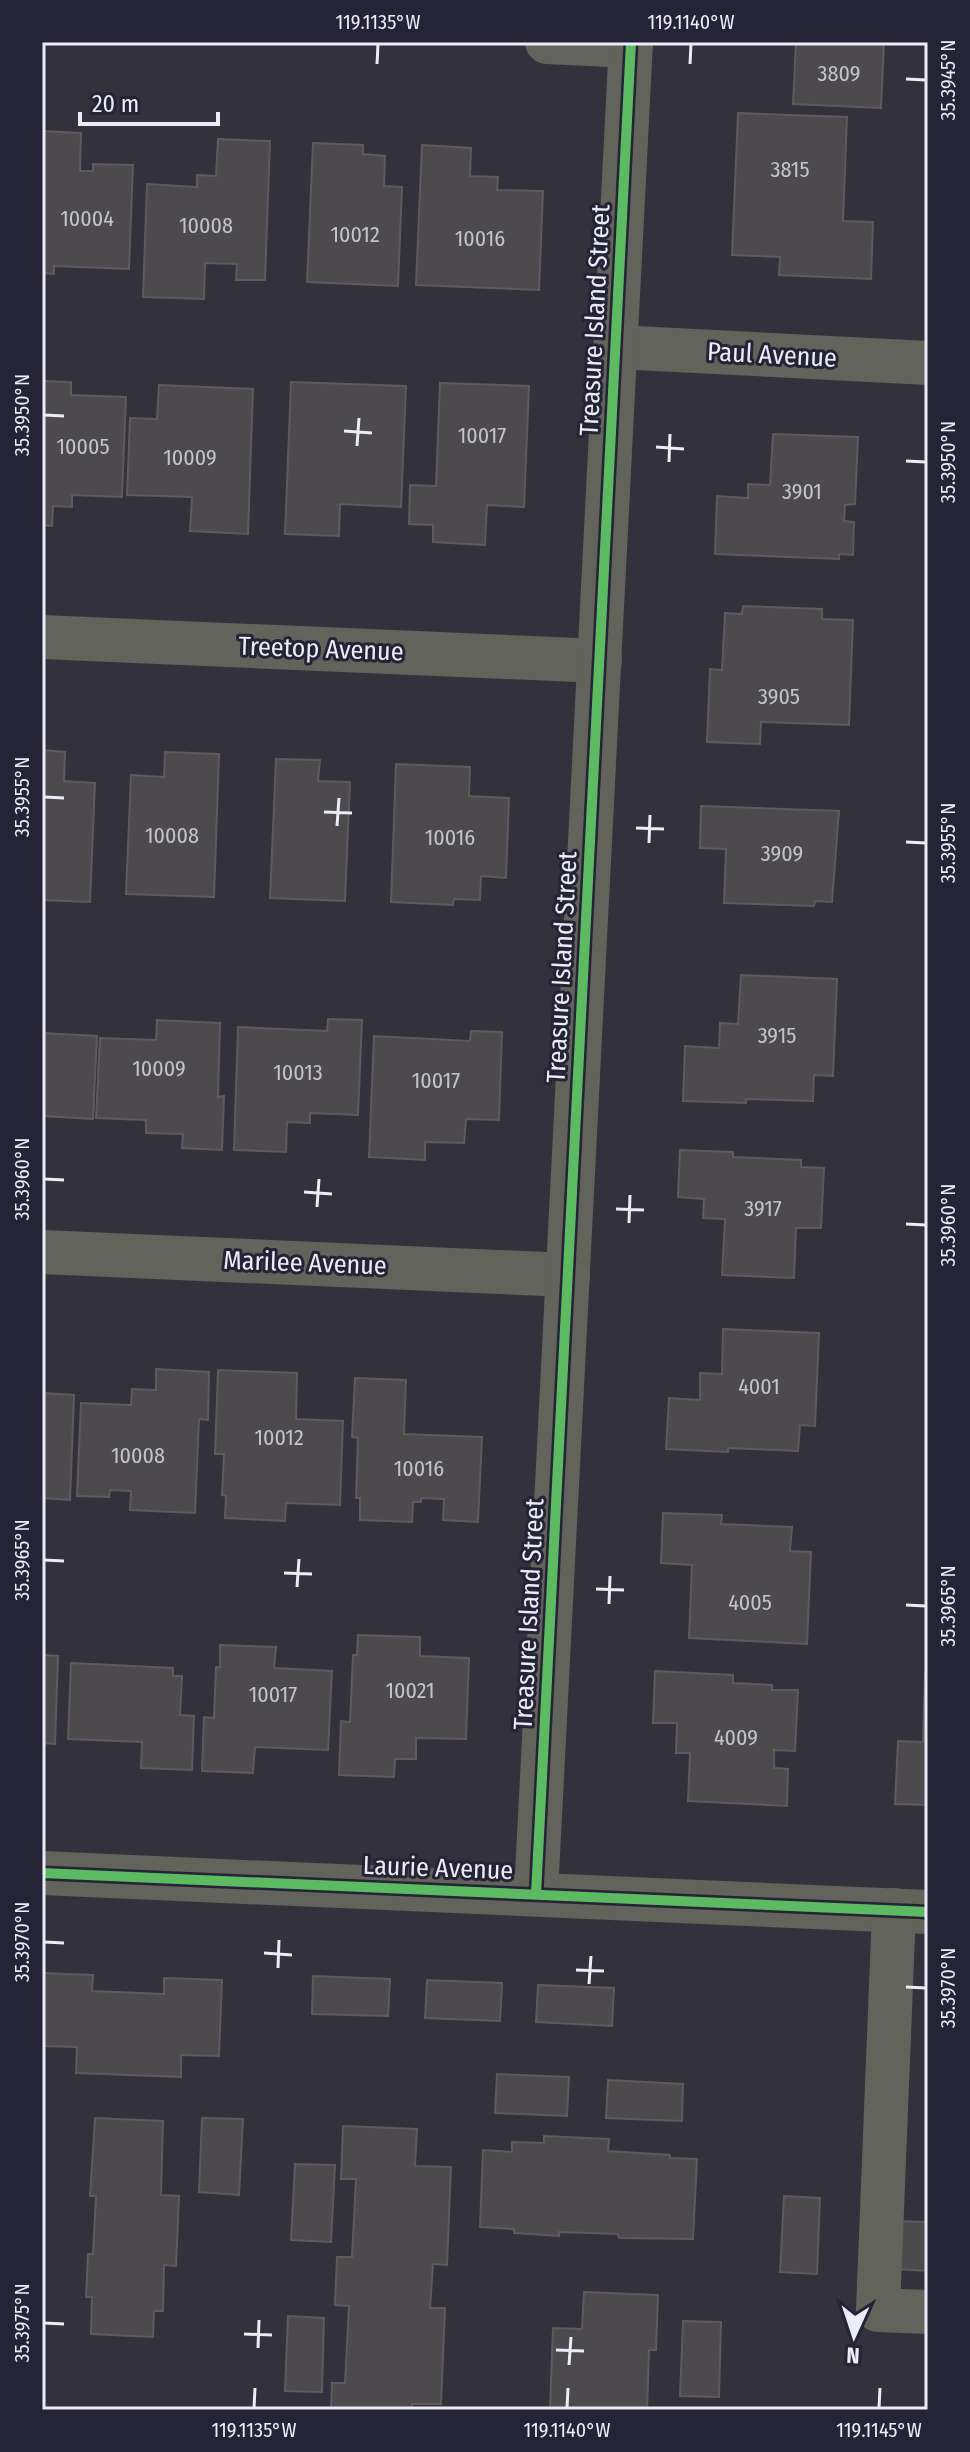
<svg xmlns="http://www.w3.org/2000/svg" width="970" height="2452" font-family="'Fira Sans Condensed',sans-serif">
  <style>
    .building { fill: #4d4a4d; stroke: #5f5b5d; stroke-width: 2 }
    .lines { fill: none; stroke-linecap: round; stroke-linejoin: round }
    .minor { stroke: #62635a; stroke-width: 44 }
    .cycleway-casing { stroke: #252336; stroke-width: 15 }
    .cycleway { stroke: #5cba63; stroke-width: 10 }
    .ticks { fill: none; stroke: #ecebf8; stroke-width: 3 }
    .labels { text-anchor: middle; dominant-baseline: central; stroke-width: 6; stroke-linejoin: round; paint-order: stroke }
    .number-label { font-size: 22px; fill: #c4c3cd }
    .street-label { font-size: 26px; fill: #ecebf8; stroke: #252336 }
    .neatline { fill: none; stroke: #ecebf8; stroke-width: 3 }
    .ticks-label { font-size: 20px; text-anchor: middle; fill: #ecebf8 }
  </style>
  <rect width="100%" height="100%" fill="#32313c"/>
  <g class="building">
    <path d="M796 42H884L881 108 793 104Z"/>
    <path d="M738 113 847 117 843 221 873 222 871 279 779 275 780 257 732 255Z"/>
    <path d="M42 131 81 133 80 171H93V164L133 165 129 269 54 266V274L42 273Z"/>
    <path d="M218 139 270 141 265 280H236L237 264 205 263 204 299 143 297 147 184 197 187V175L216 176Z"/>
    <path d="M313 143 363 145V154L385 156 384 186 402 187 398 286 307 282Z"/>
    <path d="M422 145 471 148 470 176 498 177 497 190 543 191 539 290 416 285Z"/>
    <path d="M42 381 71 382V395L126 397 122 497 72 495V507L53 506 52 526 42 525Z"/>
    <path d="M291 382 406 386 401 507 340 504 339 536 285 534Z"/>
    <path d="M440 383 529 386 524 507 487 505 485 545 433 542V525L409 524 410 485 436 486Z"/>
    <path d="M159 385 253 389 248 534 190 531 192 497 127 495 130 418 157 419Z"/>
    <path d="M773 434 858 437 855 504 845 505 844 521 854 522 853 555 839 554V559L715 554 717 496 748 498V484L770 485Z"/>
    <path d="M743 606 822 609V619L853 620 849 725 761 722 760 744 707 742 710 669 722 670 725 613 742 614Z"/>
    <path d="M42 750 65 752 64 781 95 783 90 902 42 900Z"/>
    <path d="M165 752 219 754 214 897 126 894 131 775 164 777Z"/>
    <path d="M276 759 320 760 318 781 350 782 345 901 270 898Z"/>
    <path d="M396 764 470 767 469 796 509 798 506 878 481 876 480 900 454 899 453 905 391 902Z"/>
    <path d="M701 806 839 811 832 902 815 901 814 906 724 903 726 849 700 848Z"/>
    <path d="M741 975 837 979 833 1076 814 1075 813 1101 746 1099V1103L683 1101 685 1046 719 1048 720 1023 738 1024Z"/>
    <path d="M328 1019 362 1020 358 1115 310 1113V1123L287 1122 286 1152 234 1150 238 1027 327 1031Z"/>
    <path d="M157 1020 220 1023 218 1097 224 1096 222 1150 182 1148 183 1134 146 1133V1120L96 1118 100 1038 156 1040Z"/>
    <path d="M471 1031 502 1032 499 1120 466 1119 464 1143 425 1142V1160L369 1157 374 1036 470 1041Z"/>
    <path d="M42 1033 97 1036 93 1119 42 1116Z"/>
    <path d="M680 1150 733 1152V1157L801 1160V1167L824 1168 821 1228H796L794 1278 722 1275 725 1219 703 1218 704 1199 678 1197Z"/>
    <path d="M723 1329 819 1333 815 1426 800 1425 798 1451 728 1448V1452L666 1449 669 1398 700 1400V1373L722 1374Z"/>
    <path d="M156 1369 209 1372 208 1420 199 1419 195 1513 130 1510 131 1491 110 1490 109 1497 77 1496 81 1403 131 1405 132 1389 156 1390Z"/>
    <path d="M218 1370 297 1373 296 1419 343 1421 340 1505 286 1503 285 1521 225 1518 226 1496 222 1495 224 1454H215Z"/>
    <path d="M355 1378 406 1380 404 1434 482 1437 478 1522 443 1520 444 1499 421 1498V1502H413L412 1522 360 1520V1498H356L358 1438 352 1437Z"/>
    <path d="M42 1393 74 1395 70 1500 42 1498Z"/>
    <path d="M663 1513 722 1515 721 1524 792 1527 790 1551 811 1552 807 1644 689 1638 692 1565 661 1563Z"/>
    <path d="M358 1635 420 1637V1656L469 1658 466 1739 416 1738V1759H395L394 1777 339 1775 341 1721 350 1722 353 1655H357Z"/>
    <path d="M220 1645 276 1647 274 1668 332 1671 328 1750 255 1747 253 1773 202 1771 204 1717 214 1718 216 1667H220Z"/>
    <path d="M42 1655 58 1656 55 1744 42 1743Z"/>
    <path d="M71 1663 173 1668V1676H182L180 1715 194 1716 192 1770 141 1768 142 1742 68 1739Z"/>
    <path d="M655 1671 733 1675V1683L772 1685V1690H798L795 1751 774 1750V1768L788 1769 787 1806 688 1801 690 1753H676L677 1723H653Z"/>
    <path d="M925 1673 928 1674V1805L895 1804 898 1741 923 1742Z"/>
    <path d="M42 1973 93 1975 92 1991 164 1994V1978L222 1980 219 2056 181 2055V2077L76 2073 77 2047 42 2046Z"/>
    <path d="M313 1976 390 1979 388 2016 312 2014Z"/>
    <path d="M427 1980 502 1983 500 2021 425 2018Z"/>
    <path d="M538 1985 614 1988 612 2026 536 2022Z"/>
    <path d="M497 2074 569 2077 567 2116 495 2113Z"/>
    <path d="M608 2080 683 2084 682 2121 606 2118Z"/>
    <path d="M95 2118 163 2121 161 2195 179 2196 176 2266 164 2265 163 2311H154L153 2337 91 2334 92 2297H86L88 2254H93L96 2196H90Z"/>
    <path d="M202 2118 243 2119 239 2195 199 2192Z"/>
    <path d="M343 2126 417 2129 415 2166 451 2167 447 2265 433 2264 430 2308H445L441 2404H412V2410H331L332 2383H345L349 2306 335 2305 337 2257H352L356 2179H341Z"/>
    <path d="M544 2136 609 2139 608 2151 670 2155V2158L697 2159 693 2239 619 2238 618 2234 559 2232V2236L514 2233V2229L480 2227 483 2150 512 2152V2142L544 2143Z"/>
    <path d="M295 2164 335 2165 331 2242 291 2240Z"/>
    <path d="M784 2196 820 2198 817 2274 780 2272Z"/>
    <path d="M896 2221 928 2222V2271L894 2269Z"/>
    <path d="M584 2292 658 2295 656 2350H649L647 2410H550L553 2328 582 2329Z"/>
    <path d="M288 2316 324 2318 322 2392 285 2391Z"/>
    <path d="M683 2321 721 2322 719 2397 680 2396Z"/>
  </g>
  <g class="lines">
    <g class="minor">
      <path d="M547 42 631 46"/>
      <path d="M616 347 928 363"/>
      <path d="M42 637 600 661"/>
      <path d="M42 1252 568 1275"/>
      <path d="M42 1873 928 1912"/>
      <path d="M536 1894 631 42"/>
      <path d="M894 1910 878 2310 928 2312"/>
    </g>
    <g class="cycleway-casing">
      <g id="cycleway">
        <path d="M42 1873 928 1912"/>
        <path d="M536 1894 631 42"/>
      </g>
    </g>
    <use href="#cycleway" class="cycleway"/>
  </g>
  <path class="ticks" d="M377 64 378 44M690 64 691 44M906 79 926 80M44 415 64 416M344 431 372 433M357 446 359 418M656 447 684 449M906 461 926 462M669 462 670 434M44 797 64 798M324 812 352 813M337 826 339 798M636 828 664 829M906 842 926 843M649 843 650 815M44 1179 64 1180M304 1192 332 1194M317 1207 319 1179M616 1209 644 1210M629 1223 630 1195M906 1224 926 1225M44 1560 64 1561M284 1573 312 1574M297 1587 299 1559M596 1589 624 1590M609 1604 610 1576M906 1605 926 1606M44 1942 64 1943M264 1953 292 1955M278 1968 279 1940M576 1970 604 1971M589 1984 591 1956M906 1987 926 1988M44 2323 64 2324M244 2334 272 2335M258 2348 259 2320M556 2350 584 2351M569 2365 571 2337M254 2408 255 2388M567 2408 568 2388M879 2408 880 2388"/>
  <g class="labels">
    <g class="number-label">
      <text x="839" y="73">3809</text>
      <text x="790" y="169">3815</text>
      <text x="87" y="218">10004</text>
      <text x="206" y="225">10008</text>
      <text x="355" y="234">10012</text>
      <text x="480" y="238">10016</text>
      <text x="482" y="435">10017</text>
      <text x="83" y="446">10005</text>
      <text x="190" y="457">10009</text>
      <text x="802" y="491">3901</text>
      <text x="779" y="696">3905</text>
      <text x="172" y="835">10008</text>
      <text x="450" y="837">10016</text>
      <text x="782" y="853">3909</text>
      <text x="777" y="1035">3915</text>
      <text x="159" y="1068">10009</text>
      <text x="298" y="1072">10013</text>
      <text x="436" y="1080">10017</text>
      <text x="763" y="1208">3917</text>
      <text x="759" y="1386">4001</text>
      <text x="279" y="1437">10012</text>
      <text x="138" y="1455">10008</text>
      <text x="419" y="1468">10016</text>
      <text x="750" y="1602">4005</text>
      <text x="410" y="1690">10021</text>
      <text x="273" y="1694">10017</text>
      <text x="736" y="1737">4009</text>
    </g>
    <g class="street-label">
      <text transform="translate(595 320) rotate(-87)">Treasure Island Street</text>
      <text transform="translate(772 355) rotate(3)">Paul Avenue</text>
      <text transform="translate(321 649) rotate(2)">Treetop Avenue</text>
      <text transform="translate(562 967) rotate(-87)">Treasure Island Street</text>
      <text transform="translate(305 1263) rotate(2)">Marilee Avenue</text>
      <text transform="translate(529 1614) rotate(-87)">Treasure Island Street</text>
      <text transform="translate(438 1868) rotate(2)">Laurie Avenue</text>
    </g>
  </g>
  <rect width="970" height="2452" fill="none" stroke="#252336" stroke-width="88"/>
  <g transform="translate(854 2336) rotate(183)" stroke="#252336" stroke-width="6" paint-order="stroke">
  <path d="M0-6L14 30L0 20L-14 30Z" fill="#ecebf8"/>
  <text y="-12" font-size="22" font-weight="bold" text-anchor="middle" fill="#ecebf8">N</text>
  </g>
  <path d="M80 112v12h138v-12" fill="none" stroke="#ecebf8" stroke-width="4"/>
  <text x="92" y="112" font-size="24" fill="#ecebf8" stroke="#252336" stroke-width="6" paint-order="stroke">20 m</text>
  <rect x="44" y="44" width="882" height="2364" class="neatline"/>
  <g class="ticks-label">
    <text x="378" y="29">119.1135°W</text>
    <text x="691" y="29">119.1140°W</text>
    <text transform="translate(948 80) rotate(-90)" y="7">35.3945°N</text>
    <text transform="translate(22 415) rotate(-90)" y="7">35.3950°N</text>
    <text transform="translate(948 462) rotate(-90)" y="7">35.3950°N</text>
    <text transform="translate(22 797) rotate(-90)" y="7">35.3955°N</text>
    <text transform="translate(948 843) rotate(-90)" y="7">35.3955°N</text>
    <text transform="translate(22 1179) rotate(-90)" y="7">35.3960°N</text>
    <text transform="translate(948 1225) rotate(-90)" y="7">35.3960°N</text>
    <text transform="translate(22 1560) rotate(-90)" y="7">35.3965°N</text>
    <text transform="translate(948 1606) rotate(-90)" y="7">35.3965°N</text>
    <text transform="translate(22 1942) rotate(-90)" y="7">35.3970°N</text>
    <text transform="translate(948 1988) rotate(-90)" y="7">35.3970°N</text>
    <text transform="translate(22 2323) rotate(-90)" y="7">35.3975°N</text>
    <text x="254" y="2437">119.1135°W</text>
    <text x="567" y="2437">119.1140°W</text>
    <text x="879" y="2437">119.1145°W</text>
  </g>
</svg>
